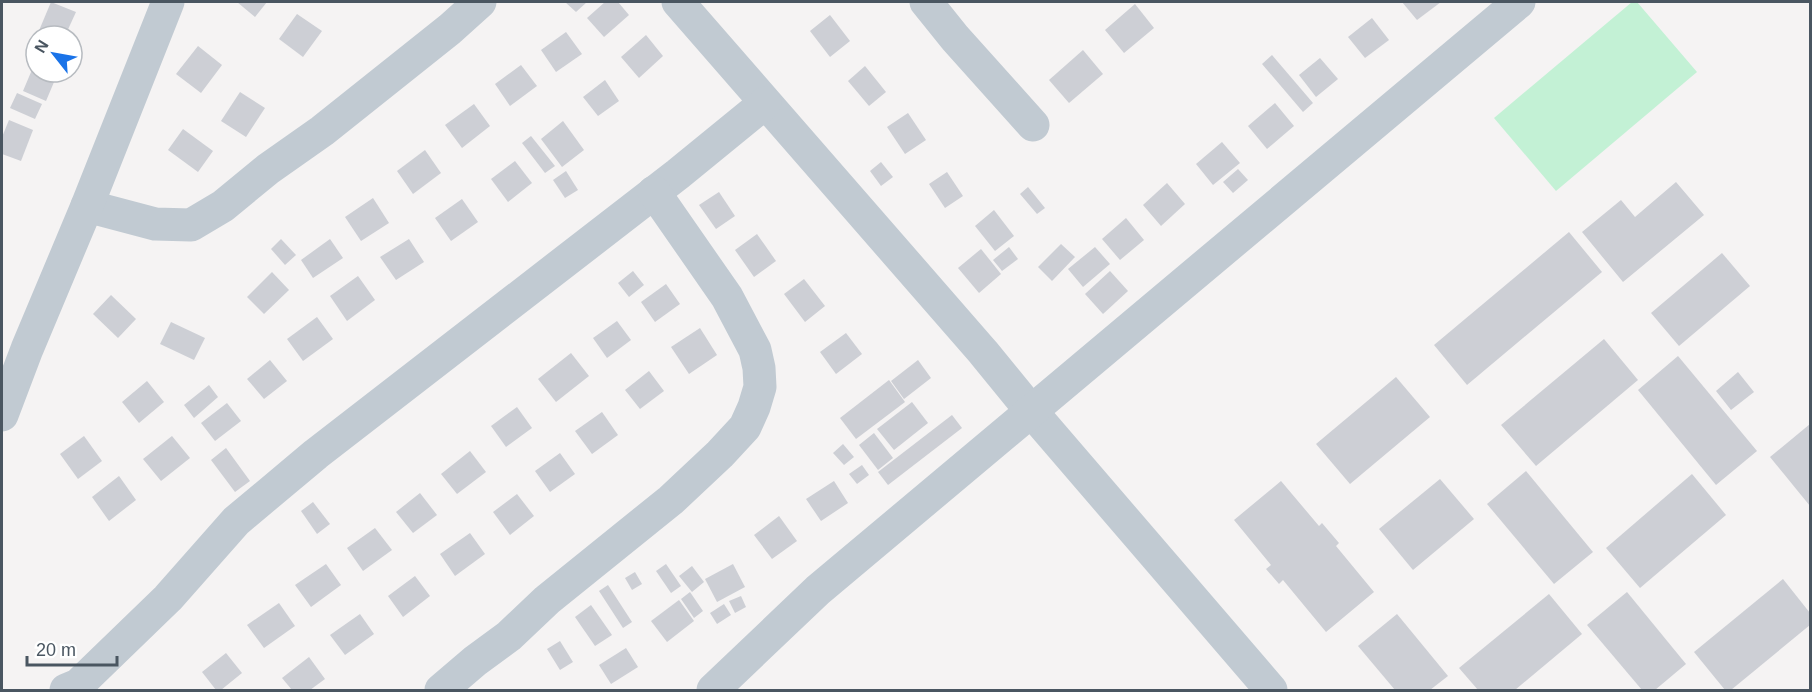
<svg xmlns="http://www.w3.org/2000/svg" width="1812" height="692" font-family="Arial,sans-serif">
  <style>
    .green { fill: #c3f1d5 }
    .building { fill: #cdcfd5 }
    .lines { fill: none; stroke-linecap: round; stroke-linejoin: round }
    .minor { stroke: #c1cad2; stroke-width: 33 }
  </style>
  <rect width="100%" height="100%" fill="#f5f3f3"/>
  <path class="green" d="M1632 2H1637L1697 72 1556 191 1494 118Z"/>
  <g class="building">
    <path d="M51 2 76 12 65 36H44L38 33Z"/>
    <path d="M237 2H267L255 17Z"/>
    <path d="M565 2H587L576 12Z"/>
    <path d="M605 2H618L629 15 604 37 587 18Z"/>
    <path d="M1402 2H1441L1417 20Z"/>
    <path d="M1135 4 1154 28 1124 53 1105 30Z"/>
    <path d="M297 14 322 31 303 57 279 39Z"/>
    <path d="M830 15 850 41 830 57 810 31Z"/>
    <path d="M1372 18 1389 40 1365 58 1348 37Z"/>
    <path d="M566 32 582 54 556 72 541 50Z"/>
    <path d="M646 35 663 56 639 78 621 57Z"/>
    <path d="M198 46 222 65 201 93 176 74Z"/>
    <path d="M1083 50 1103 74 1069 103 1049 80Z"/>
    <path d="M1272 55 1313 103 1303 112 1262 64Z"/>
    <path d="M1320 58 1338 79 1316 97 1299 75Z"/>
    <path d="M34 65 36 66V72H50L57 75 46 101 23 91Z"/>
    <path d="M521 65 537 86 510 106 495 84Z"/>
    <path d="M865 66 886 92 869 106 848 81Z"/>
    <path d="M605 80 619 101 598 116 583 97Z"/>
    <path d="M240 92 265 108 246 137 221 121Z"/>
    <path d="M17 93 42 104 35 119 10 108Z"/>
    <path d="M1275 103 1294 126 1267 149 1248 126Z"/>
    <path d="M474 104 490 126 462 148 445 125Z"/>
    <path d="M908 113 926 140 905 154 887 127Z"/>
    <path d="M9 120 33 130 21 161 2 154V137Z"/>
    <path d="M563 121 584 150 562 167 541 139Z"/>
    <path d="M183 129 213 151 198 172 168 150Z"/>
    <path d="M531 136 555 166 545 173 522 143Z"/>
    <path d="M1222 142 1240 163 1213 185 1196 164Z"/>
    <path d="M425 150 441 173 413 194 397 171Z"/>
    <path d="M515 161 532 183 508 202 491 179Z"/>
    <path d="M881 162 893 177 881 186 870 171Z"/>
    <path d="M1238 169 1248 180 1233 193 1223 182Z"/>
    <path d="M566 171 578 190 565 198 553 180Z"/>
    <path d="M947 172 963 196 945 208 929 184Z"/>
    <path d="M1676 182 1704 215 1623 282 1582 232 1621 200 1635 217Z"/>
    <path d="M1167 183 1185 204 1161 226 1143 205Z"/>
    <path d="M1028 187 1045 208 1037 214 1020 194Z"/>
    <path d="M719 192 735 216 716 229 699 205Z"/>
    <path d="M373 198 389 223 361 241 345 217Z"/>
    <path d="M462 199 478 222 451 241 435 218Z"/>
    <path d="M994 210 1014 236 995 251 975 226Z"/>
    <path d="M1126 218 1144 240 1120 260 1102 239Z"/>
    <path d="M1569 232 1602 272 1467 385 1434 345Z"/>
    <path d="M757 234 776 261 754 277 735 250Z"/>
    <path d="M281 239 296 255 285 265 271 249Z"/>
    <path d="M330 239 343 258 313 278 301 260Z"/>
    <path d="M409 239 424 262 396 280 380 257Z"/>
    <path d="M1061 244 1075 257 1052 281 1038 267Z"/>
    <path d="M1009 247 1018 259 1002 271 993 260Z"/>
    <path d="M1095 247 1110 264 1083 287 1068 269Z"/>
    <path d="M981 249 1001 274 979 293 958 268Z"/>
    <path d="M1722 253 1750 286 1679 346 1651 313Z"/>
    <path d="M633 271 644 285 629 297 618 283Z"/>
    <path d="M1110 271 1128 291 1103 314 1085 294Z"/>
    <path d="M272 272 289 290 264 314 247 297Z"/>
    <path d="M358 276 375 300 347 321 330 296Z"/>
    <path d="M804 279 825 306 805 322 784 294Z"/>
    <path d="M666 284 680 304 655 322 641 302Z"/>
    <path d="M111 295 136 319 118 338 93 314Z"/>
    <path d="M317 317 333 339 303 361 287 339Z"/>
    <path d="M617 321 631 340 607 358 593 338Z"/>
    <path d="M171 322 205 338 194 360 160 344Z"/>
    <path d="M700 328 717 355 689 374 671 347Z"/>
    <path d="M846 333 862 354 836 374 820 352Z"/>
    <path d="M1604 339 1638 380 1536 466 1501 425Z"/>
    <path d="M571 353 589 376 556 402 538 379Z"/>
    <path d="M1678 356 1757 451 1716 485 1638 390Z"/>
    <path d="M270 360 287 381 264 399 247 379Z"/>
    <path d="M918 360 931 378 904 399 891 381Z"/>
    <path d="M649 371 664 391 640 409 625 390Z"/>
    <path d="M1738 372 1754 392 1731 410 1716 391Z"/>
    <path d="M1396 377 1430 417 1350 484 1316 444Z"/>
    <path d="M889 380 905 402 856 439 840 418Z"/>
    <path d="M147 381 164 402 139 423 122 402Z"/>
    <path d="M209 385 218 397 194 418 184 405Z"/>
    <path d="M912 402 928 423 894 450 877 429Z"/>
    <path d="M227 403 241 421 215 441 201 423Z"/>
    <path d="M517 407 532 428 506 447 491 426Z"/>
    <path d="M602 412 618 435 592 454 575 431Z"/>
    <path d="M952 415 962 428 888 485 878 472Z"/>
    <path d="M1810 424V506L1770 457Z"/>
    <path d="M874 433 893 458 878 470 859 445Z"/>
    <path d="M84 436 102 461 78 479 60 454Z"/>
    <path d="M172 436 190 458 161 481 143 459Z"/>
    <path d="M843 444 854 457 844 465 833 453Z"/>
    <path d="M226 448 250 481 235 492 211 460Z"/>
    <path d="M470 451 486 472 457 494 441 474Z"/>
    <path d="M560 453 575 474 550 492 535 471Z"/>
    <path d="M862 465 869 475 857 484 849 474Z"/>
    <path d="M1526 471 1593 552 1554 584 1487 504Z"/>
    <path d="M1692 474 1726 515 1640 588 1606 548Z"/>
    <path d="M119 476 136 500 109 521 92 497Z"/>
    <path d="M1440 479 1474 519 1413 570 1379 529Z"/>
    <path d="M834 481 848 503 821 521 806 499Z"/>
    <path d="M1281 481 1319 526 1322 523 1339 543 1336 546 1374 592 1326 632 1283 580 1279 584 1266 569 1271 565 1234 520Z"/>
    <path d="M420 493 437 515 413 533 396 512Z"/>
    <path d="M517 494 534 516 510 535 493 512Z"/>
    <path d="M313 502 330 524 317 534 301 511Z"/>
    <path d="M779 516 797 541 772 559 754 535Z"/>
    <path d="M375 528 392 550 363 571 347 548Z"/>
    <path d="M470 533 485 554 455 576 440 554Z"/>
    <path d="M326 564 341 585 311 607 295 585Z"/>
    <path d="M666 564 681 586 671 593 656 571Z"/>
    <path d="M733 564 745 587 717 602 705 579Z"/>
    <path d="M692 566 704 582 692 592 679 576Z"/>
    <path d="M635 572 642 584 632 590 625 578Z"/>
    <path d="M415 576 430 596 403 617 388 596Z"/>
    <path d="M1783 579 1810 613V625L1731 690H1725L1694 652Z"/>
    <path d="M608 585 632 622 623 628 599 591Z"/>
    <path d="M690 592 703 611 694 618 681 599Z"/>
    <path d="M1627 592 1686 664 1655 690H1642L1587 625Z"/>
    <path d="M1549 594 1582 634 1515 690H1478L1459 668Z"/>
    <path d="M741 596 746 607 735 613 729 601Z"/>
    <path d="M679 600 694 621 667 642 651 621Z"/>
    <path d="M279 603 295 626 264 648 247 625Z"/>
    <path d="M724 604 731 615 717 624 710 613Z"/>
    <path d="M591 605 612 635 595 646 575 617Z"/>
    <path d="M360 614 374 634 345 655 330 635Z"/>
    <path d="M1397 614 1448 676 1430 690H1395L1358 646Z"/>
    <path d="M560 641 573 662 560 670 547 649Z"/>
    <path d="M626 648 638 667 611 684 599 665Z"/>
    <path d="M226 653 242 673 221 690H216L202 672Z"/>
    <path d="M309 657 325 679 310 690H292L282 678Z"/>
  </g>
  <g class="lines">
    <g class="minor">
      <path d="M678 2 983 352 1032 412 1271 690"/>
      <path d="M926 2 955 38 1033 125"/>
      <path d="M87 206 155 224 191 225 223 206 268 169 322 131 450 29 480 2"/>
      <path d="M2 415 27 349 87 206 168 2"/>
      <path d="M66 690 78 685 168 598 236 521 316 454 678 174 765 103"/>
      <path d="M441 690 475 661 509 636 547 600 671 500 720 454 745 427 754 407 760 387 759 368 755 350 727 297 654 192"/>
      <path d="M713 690 818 590 1519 2"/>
    </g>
  </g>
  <rect width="1812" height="692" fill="none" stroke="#4a5661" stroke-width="6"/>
  <g transform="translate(54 54) rotate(301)"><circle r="28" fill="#ffffff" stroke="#b7bbc0" stroke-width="1.5"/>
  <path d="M0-4.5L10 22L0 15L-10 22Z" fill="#1a73e8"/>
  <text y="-9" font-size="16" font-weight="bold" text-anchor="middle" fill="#4a5661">N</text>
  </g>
  <path d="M27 656v9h90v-9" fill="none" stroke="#4a5661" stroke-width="3"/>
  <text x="36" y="656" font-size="18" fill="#4a5661" stroke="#ffffff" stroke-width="4.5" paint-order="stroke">20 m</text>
</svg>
